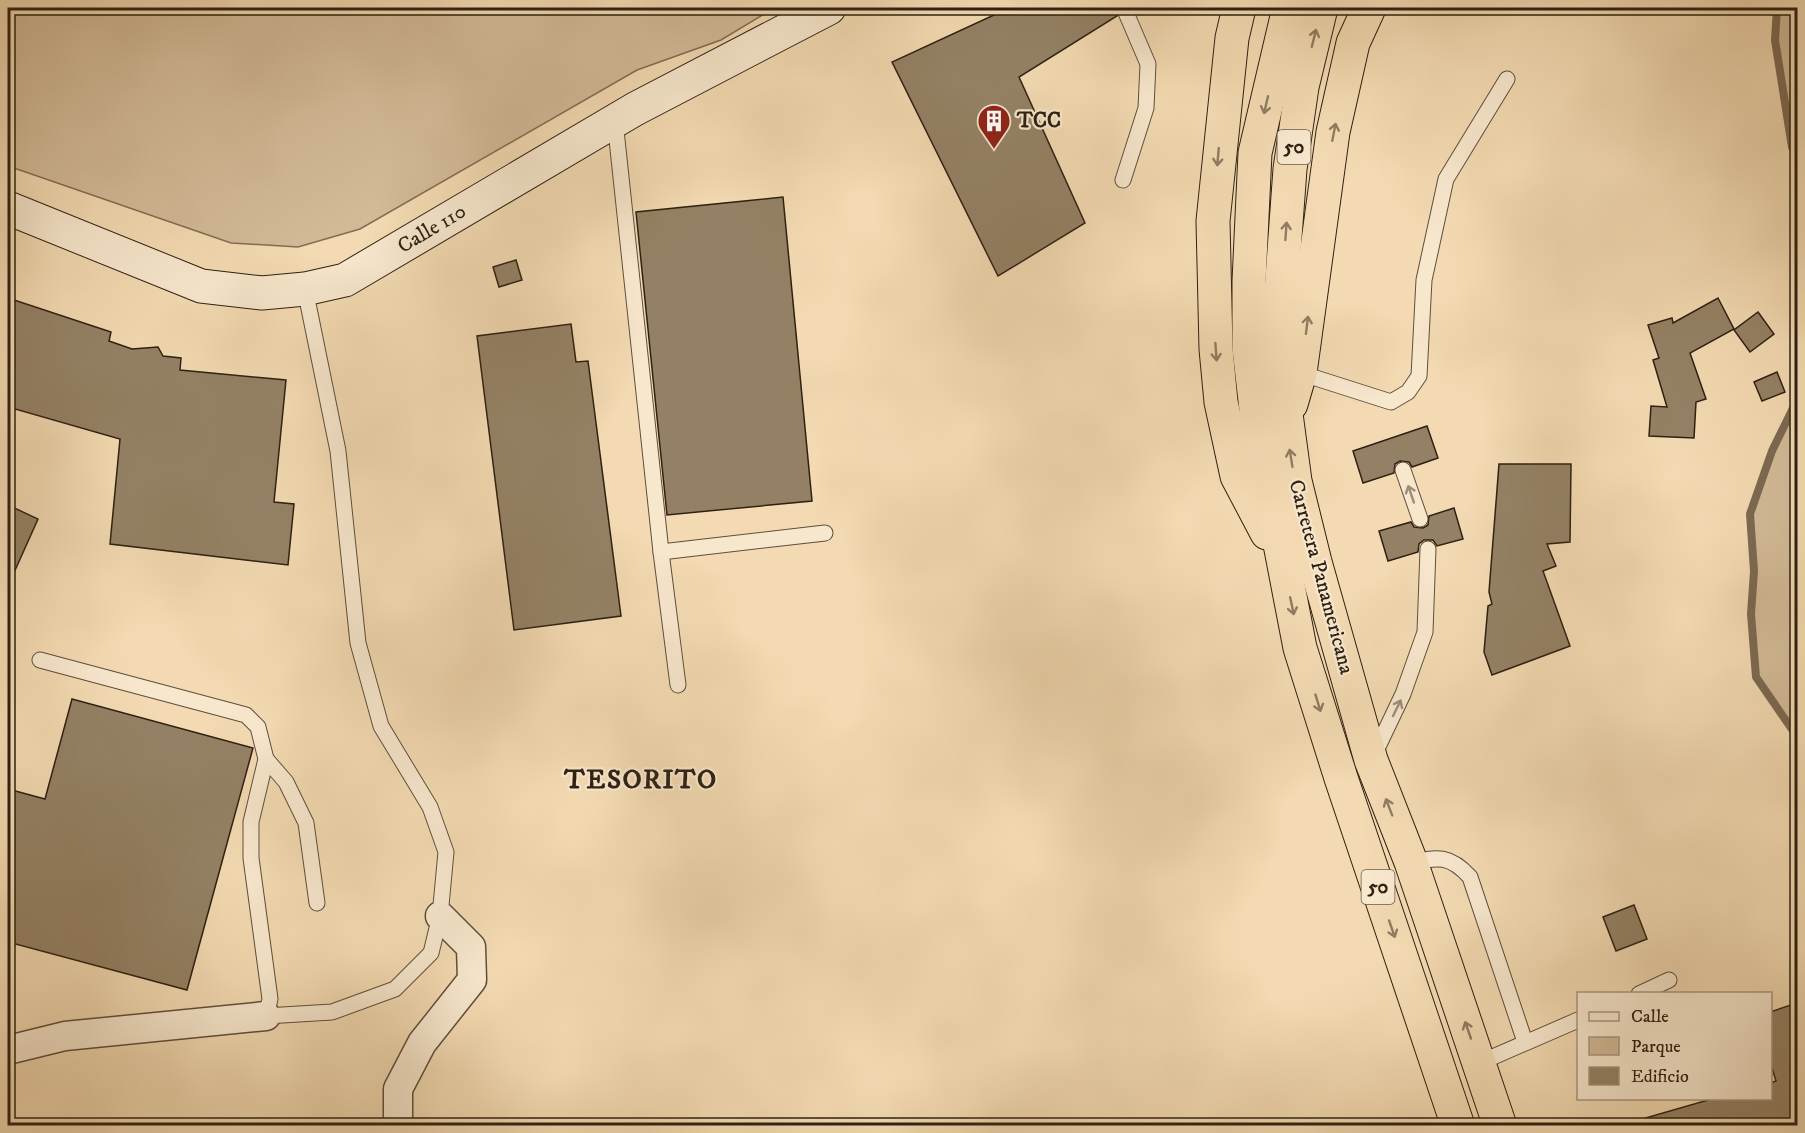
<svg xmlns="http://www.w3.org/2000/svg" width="1805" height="1133" font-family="'IM FELL DW Pica',serif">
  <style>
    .green { fill: #d2ba97; stroke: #806d54; stroke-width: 1.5 }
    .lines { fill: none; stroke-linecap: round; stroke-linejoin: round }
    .stream { stroke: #7c6a52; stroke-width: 8 }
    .building { fill: #948165; stroke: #2e2012; stroke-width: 1.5 }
    .service-casing { stroke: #5f4e3a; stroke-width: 17 }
    .minor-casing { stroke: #5f4e3a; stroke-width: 31 }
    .secondary-casing { stroke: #2e2012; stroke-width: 35 }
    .trunk-casing { stroke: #2e2012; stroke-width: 35 }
    .service { stroke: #f7e7cd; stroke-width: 15 }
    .minor { stroke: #f7e7cd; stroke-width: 28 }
    .secondary { stroke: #f7e7cd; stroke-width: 33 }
    .trunk { stroke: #f3dab2; stroke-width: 33 }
    .oneway { stroke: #907d62 }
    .oneway2 { stroke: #9d8d79 }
    .labels { text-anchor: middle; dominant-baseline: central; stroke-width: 4.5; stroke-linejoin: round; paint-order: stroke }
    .shield { fill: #f7e7cd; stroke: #6a5c4a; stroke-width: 1.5 }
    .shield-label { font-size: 20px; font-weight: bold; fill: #2e2012 }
    .poi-label { font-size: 21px; font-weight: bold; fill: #2e2012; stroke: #f7e7cd; text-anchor: start }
    .street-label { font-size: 21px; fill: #2e2012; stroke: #f7e7cd }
    .district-label { font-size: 27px; font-weight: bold; letter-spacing: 1.5px; fill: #2e2012; stroke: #f7e7cd }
  </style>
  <rect width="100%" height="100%" fill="#f3dab2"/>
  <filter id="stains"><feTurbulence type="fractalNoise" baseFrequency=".00333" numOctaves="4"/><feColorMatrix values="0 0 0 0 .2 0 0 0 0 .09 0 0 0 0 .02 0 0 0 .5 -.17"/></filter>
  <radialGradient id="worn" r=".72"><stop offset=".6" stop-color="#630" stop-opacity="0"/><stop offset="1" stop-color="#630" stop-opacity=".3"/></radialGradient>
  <g class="green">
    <path d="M8 8H774L721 40 637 70 360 229 298 247 231 243 8 166Z"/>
    <path d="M1777 8H1797V156L1792 147 1775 40Z"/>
    <path d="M1797 398V738L1756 677 1751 614 1754 571 1750 514 1772 451Z"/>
  </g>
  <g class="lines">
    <g class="stream">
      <path d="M1777 8 1775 40 1792 147 1798 156"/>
      <path d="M1798 398 1772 451 1750 514 1754 571 1751 614 1756 677 1798 738"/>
    </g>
  </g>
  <g class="building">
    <path d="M1009 8H1114L1117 16 1019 77 1085 223 998 276 892 62Z"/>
    <path d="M783 197 812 501 667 515 636 212Z"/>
    <path d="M516 260 522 280 499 287 493 267Z"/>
    <path d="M8 298 111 332 109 341 132 349 158 347 163 356 181 358 180 370 286 380 274 502 294 504 288 565 110 544 120 439 8 407Z"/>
    <path d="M1718 298 1734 329 1690 353 1706 399 1696 402 1694 438 1649 436 1651 406 1667 407 1653 360 1659 358 1648 325 1672 318 1673 323Z"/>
    <path d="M1758 312 1774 334 1750 352 1734 330Z"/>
    <path d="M571 324 576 362 588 361 621 616 514 630 477 336Z"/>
    <path d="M1777 372 1785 392 1762 401 1754 382Z"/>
    <path d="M1427 426 1438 458 1412 467 1409 462 1400 461 1395 464 1394 473 1363 483 1353 451Z"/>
    <path d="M1499 464H1571L1570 542 1547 544 1556 566 1543 571 1570 646 1492 675 1484 652 1488 606 1492 604 1489 592Z"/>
    <path d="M8 505 38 519 8 586Z"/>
    <path d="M1454 508 1463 539 1437 546 1433 540H1424L1419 544 1418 552 1388 561 1379 531 1411 522 1414 527 1423 528 1428 525 1429 516Z"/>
    <path d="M72 699 253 748 187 990 8 942V789L45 799Z"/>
    <path d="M1634 905 1647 939 1616 951 1603 917Z"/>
    <path d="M1797 1003V1125H1643L1642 1119 1715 1098H1770V1083L1776 1081 1770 1062V1012Z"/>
  </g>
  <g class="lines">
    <g class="service-casing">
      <g id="service">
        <path d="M615 121 661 552 678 685"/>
        <path d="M1123 180 1146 108 1148 64 1124 8"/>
        <path d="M1300 373 1391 402 1408 392 1419 376 1424 280 1446 179 1507 79"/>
        <path d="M1403 470 1420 519"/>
        <path d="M661 552 825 533"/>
        <path d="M40 660 246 715 258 727 266 759 251 822V858L270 999 266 1016 332 1012 395 989 431 953 440 916 446 852 430 807 381 726 358 643 338 451 305 289"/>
        <path d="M1374 755 1403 694 1425 632 1428 549"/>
        <path d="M266 759 286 782 306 823 317 903"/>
        <path d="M1411 862C1439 857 1450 855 1470 877L1525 1042"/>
        <path d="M1639 994 1669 980"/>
        <path d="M1479 1063 1578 1020"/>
      </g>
    </g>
    <g class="minor-casing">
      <g id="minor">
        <path d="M8 1050 65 1036 266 1016"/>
        <path d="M398 1126V1089L422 1043 472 980 471 947 440 916"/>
      </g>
    </g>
    <g class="secondary-casing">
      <path id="secondary" d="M8 208 201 286 262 293 305 289 345 280 635 109 829 8"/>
    </g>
    <g class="trunk-casing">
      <g id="trunk">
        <path d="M1239 8 1232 38 1213 221 1216 349 1221 402 1237 476 1267 533"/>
        <path d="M1289 8 1255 153 1249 281V348L1259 435 1300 648 1341 778 1458 1126"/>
        <path d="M1321 8 1302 87 1290 169 1277 347 1295 481 1315 562 1371 760 1411 862 1500 1126"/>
        <path d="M1291 404 1300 373 1333 132 1353 43 1369 8"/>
      </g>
    </g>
    <use href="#service" class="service"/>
    <use href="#minor" class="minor"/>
    <use href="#secondary" class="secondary"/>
    <use href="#trunk" class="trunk"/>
  </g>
  <defs><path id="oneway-shaft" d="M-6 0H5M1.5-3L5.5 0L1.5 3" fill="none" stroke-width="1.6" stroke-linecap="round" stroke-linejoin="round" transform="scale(1.5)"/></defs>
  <g class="oneway">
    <use href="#oneway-shaft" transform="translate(1314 38) rotate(-76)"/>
    <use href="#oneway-shaft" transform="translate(1266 105) rotate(103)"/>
    <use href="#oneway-shaft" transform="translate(1334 132) rotate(-79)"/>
    <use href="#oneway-shaft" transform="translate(1218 157) rotate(95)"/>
    <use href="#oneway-shaft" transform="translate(1286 231) rotate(-86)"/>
    <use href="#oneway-shaft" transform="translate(1307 325) rotate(-83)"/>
    <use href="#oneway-shaft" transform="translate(1216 352) rotate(86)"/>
    <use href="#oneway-shaft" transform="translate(1291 458) rotate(-99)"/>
    <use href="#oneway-shaft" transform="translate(1292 606) rotate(78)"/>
    <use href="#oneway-shaft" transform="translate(1318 703) rotate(73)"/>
    <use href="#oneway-shaft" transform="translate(1389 807) rotate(-111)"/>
    <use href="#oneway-shaft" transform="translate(1392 929) rotate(71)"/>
    <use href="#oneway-shaft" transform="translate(1468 1030) rotate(-109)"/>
  </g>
  <g class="oneway2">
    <use href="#oneway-shaft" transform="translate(1411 494) rotate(-109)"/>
    <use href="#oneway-shaft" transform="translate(1397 708) rotate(-64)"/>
  </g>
  <defs>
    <g id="building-pin" transform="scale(1.725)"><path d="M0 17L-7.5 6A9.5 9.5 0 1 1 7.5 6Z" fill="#8f2418" stroke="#f7e7cd"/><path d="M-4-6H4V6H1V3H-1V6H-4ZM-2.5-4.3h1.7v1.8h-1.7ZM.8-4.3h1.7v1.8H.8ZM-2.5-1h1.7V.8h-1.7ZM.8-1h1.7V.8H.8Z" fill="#fff"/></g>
  </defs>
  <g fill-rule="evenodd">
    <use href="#building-pin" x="994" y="121"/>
  </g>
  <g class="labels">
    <g class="shield">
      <rect x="1277.5" y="130" width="33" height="34" rx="4.5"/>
      <rect x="1361.5" y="870" width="33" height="34" rx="4.5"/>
    </g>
    <g class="shield-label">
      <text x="1294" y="147">50</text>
      <text x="1378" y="887">50</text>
    </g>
    <g class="poi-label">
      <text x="1017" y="121">TCC</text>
    </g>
    <g class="street-label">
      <text transform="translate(432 229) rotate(-31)">Calle 110</text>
      <text transform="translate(1321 577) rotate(75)">Carretera Panamericana</text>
    </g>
    <g class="district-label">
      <text x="641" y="780">TESORITO</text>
    </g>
  </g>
  <rect width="1805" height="1133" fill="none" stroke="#f3dab2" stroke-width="30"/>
  <rect x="9" y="9" width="1787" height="1115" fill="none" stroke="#2e2012" stroke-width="3"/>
  <rect x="15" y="15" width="1775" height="1103" fill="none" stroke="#2e2012" stroke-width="1.5"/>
  <rect x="1577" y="992" width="195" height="108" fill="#f7e7cd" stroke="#a79782" stroke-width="1.5"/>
  <rect x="1589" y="1012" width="30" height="9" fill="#f7e7cd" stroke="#a79782" stroke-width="1.5"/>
  <text x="1631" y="1022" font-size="18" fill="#2e2012">Calle</text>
  <rect x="1589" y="1037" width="30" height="18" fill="#d2ba97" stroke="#a79782" stroke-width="1.5"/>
  <text x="1631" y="1052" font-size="18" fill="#2e2012">Parque</text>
  <rect x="1589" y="1067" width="30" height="18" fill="#948165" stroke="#a79782" stroke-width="1.5"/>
  <text x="1631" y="1082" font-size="18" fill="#2e2012">Edificio</text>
  <rect width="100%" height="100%" filter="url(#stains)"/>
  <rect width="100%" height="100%" fill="url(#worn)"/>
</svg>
